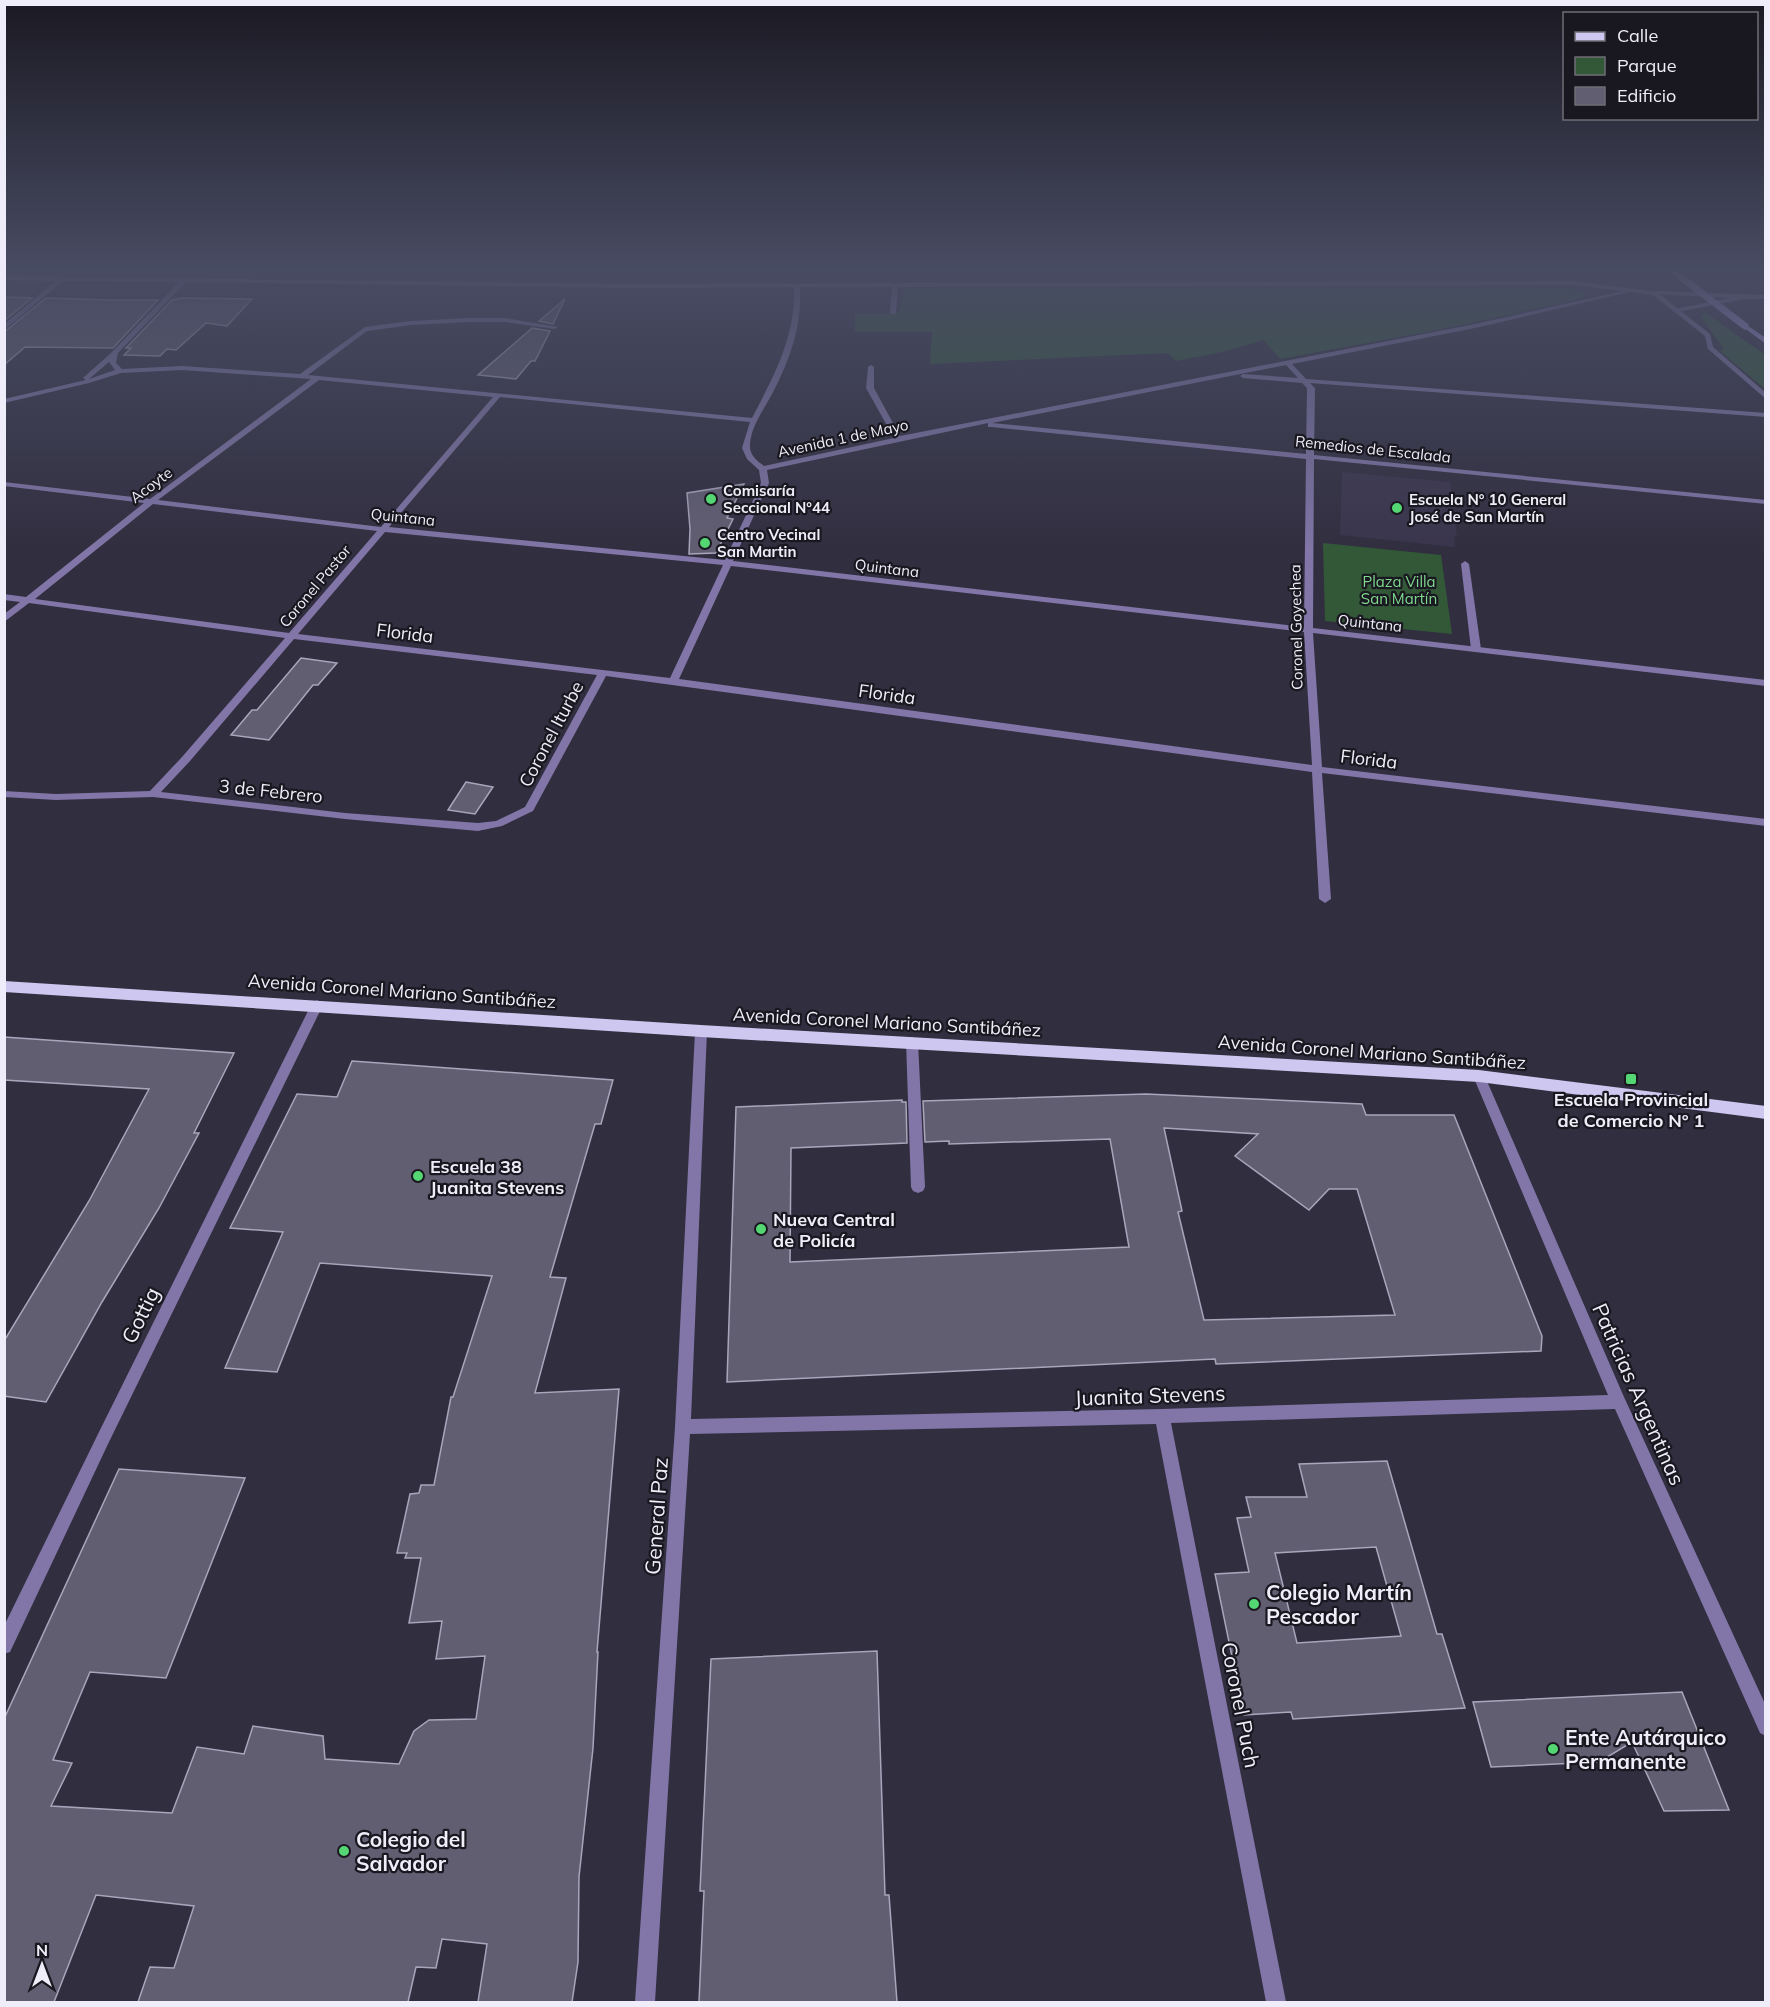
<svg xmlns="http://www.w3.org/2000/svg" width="1770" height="2007" font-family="Mulish,sans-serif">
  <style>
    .built { fill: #3a354c }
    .green { fill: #325838 }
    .building { fill: #625e72; stroke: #a9a5bb; stroke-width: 1.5; fill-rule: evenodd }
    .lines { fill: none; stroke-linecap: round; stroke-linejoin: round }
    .lane { fill: #8176a7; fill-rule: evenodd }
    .street { fill: #8176a7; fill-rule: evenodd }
    .secondary { fill: #af9deb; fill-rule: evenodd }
    .primary { fill: #cec7ef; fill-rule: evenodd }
    .secondary-bridge { stroke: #af9deb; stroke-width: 7 }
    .poi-dot { fill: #54d672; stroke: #19171f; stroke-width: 2 }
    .labels { text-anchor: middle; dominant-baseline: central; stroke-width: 4.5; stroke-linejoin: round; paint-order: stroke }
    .far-street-label { font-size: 15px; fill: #efedf9; stroke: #19171f }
    .far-poi-label { font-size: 15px; font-weight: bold; fill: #efedf9; stroke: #19171f; text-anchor: start }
    .far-park-label { font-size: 15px; fill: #7fd88e; stroke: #19171f }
    .street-label { font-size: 18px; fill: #efedf9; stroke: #19171f }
    .poi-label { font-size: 18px; font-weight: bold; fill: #efedf9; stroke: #19171f; text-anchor: start }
    .near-street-label { font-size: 21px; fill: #efedf9; stroke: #19171f }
    .near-poi-label { font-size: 21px; font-weight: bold; fill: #efedf9; stroke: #19171f; text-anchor: start }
  </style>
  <rect width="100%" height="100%" fill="#312e3f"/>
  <path class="built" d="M1342 472 1450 482 1457 536H1454L1455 547 1340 535Z"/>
  <g class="green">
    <path d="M905 288H1559L1574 289 1585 294 1582 298 1575 300 1443 329 1280 359 1264 340 1222 352 1176 361 1168 353 930 364 932 332H855V313H899Z"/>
    <path d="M1705 312 1765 355V389L1720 351 1724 349 1701 317Z"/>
    <path d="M1323 543 1441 555 1452 634 1325 621Z"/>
  </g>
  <g class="building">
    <path d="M4 297 32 298 4 321Z"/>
    <path d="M46 298 110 300H158L113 348 25 347 4 365V332Z"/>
    <path d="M180 298 252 299 227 326 206 323 176 350 167 349 160 356 124 355 131 348H126L172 300Z"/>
    <path d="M565 299 553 324 539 321Z"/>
    <path d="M532 328 550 331 535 361H531L516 379 478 375Z"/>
    <path d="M744 484 727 518 733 519 716 553 689 554 690 529 687 493Z"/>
    <path d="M301 658 337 663 318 685H313L269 740 231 735 252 710H257Z"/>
    <path d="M466 782 493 787 475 814 448 810Z"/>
    <path d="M4 1037 234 1053 194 1133H199L159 1208 102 1302 46 1402 4 1396V1341L89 1201 149 1089 4 1080Z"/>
    <path d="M352 1061 613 1080 601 1124H595L550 1277 566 1278 535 1393 619 1389 597 1652H598L593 1748 579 1877 578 1962 572 2002H478L487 1944 442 1939 436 1968 416 1967 408 2002H138L150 1967 174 1968 194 1906 96 1895 54 2002H4V1719L119 1469 245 1478 166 1678 90 1672 53 1760 72 1763 51 1806 172 1813 197 1747 244 1754 253 1726 323 1736 325 1759 399 1764 414 1731 429 1720 476 1719 485 1656 436 1659 442 1621 409 1623 421 1558H405L407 1553H397L410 1494 419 1493 421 1485H434L451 1397H453L492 1276 320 1263 277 1372 225 1368 283 1232 230 1228 297 1094 337 1097Z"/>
    <path d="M1146 1094 1362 1104 1366 1115H1454L1542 1336 1541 1351 1216 1364 1215 1359 727 1382 736 1107 902 1100V1102H906L907 1143 791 1148 790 1262 1129 1247 1110 1139 949 1144V1141L925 1142 923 1101ZM1164 1128 1258 1134 1235 1156 1309 1210 1329 1189H1357L1395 1315 1204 1320 1178 1212 1182 1211Z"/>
    <path d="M1387 1461 1437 1634H1442L1465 1708 1293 1719 1291 1712 1244 1715 1215 1574 1249 1572 1237 1518 1251 1517 1246 1497H1307L1299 1464ZM1376 1547 1401 1636 1297 1643 1275 1553Z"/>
    <path d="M877 1651 885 1895H889L897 2002H699L704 1891H700L711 1659Z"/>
    <path d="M1682 1692 1729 1810 1664 1811 1632 1742 1599 1762 1491 1767 1473 1702Z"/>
  </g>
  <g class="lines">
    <g class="lane">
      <path d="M1655 291 1766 295V299H1745L1677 312 1674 310 1675 309 1729 298 1653 294V292Z"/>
      <path d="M1465 561 1469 564 1481 649 1476 652 1471 649 1461 564Z"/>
      <path d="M912 1037 916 1039 918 1042 925 1187 923 1191 918 1193 913 1191 911 1187 906 1042 908 1039Z"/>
    </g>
    <g class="street">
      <path d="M4 276 632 284 1573 281 1657 292 1710 334 1713 347 1766 393V399L1708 349 1705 336 1653 295 1630 292 1475 328 1292 364 1306 379 1766 413V417L1310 383 1315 388 1314 455 1766 500V504L1314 459 1313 628 1766 680V686L1313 633 1322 767 1766 819V826L1322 773 1331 899 1325 903 1319 899 1312 772 606 676 533 811 502 826 478 831 345 819 153 797 56 800 4 797V791L56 794 150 791 182 757 285 638 29 603 4 622V614L20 602 4 600V594L26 597 144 503 4 486V482L150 499 311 379 182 370 121 373 89 383 4 403V399L86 380 83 378 84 377 111 353 179 282 63 281 4 330V324L56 281 4 280ZM186 282 632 288 794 287C796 336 774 376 752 418L308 375 367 331 411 325 468 322H505L555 329 558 327 505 318H468L411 321 365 327 300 374 182 366 122 369 116 363 118 353ZM1573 285 1623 291 1475 324 900 436 874 388V367L871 365 868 367 866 388 894 438 764 466C757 461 749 455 750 444 751 427 764 409 772 394 790 360 802 326 800 287H892L890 313 893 315 896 313 898 287ZM109 362 115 370 89 379ZM1286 365 1298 378 1243 374 1240 376 1243 378 1302 383 1307 388 1306 454 992 423ZM319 380 493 397 381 527 158 500ZM500 397 750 422 742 448 747 459 759 470 761 483 725 560 389 527ZM988 423V427H991L1306 459 1304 627 733 561 769 483 767 470ZM153 504 377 531 289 633 35 599ZM385 532 723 565 670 678 298 634ZM731 566 1304 632 1312 765 679 679ZM294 639 597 675 525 807 496 821 478 823 345 813 161 792 190 761Z"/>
      <path d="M317 1000 323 1005 108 1444 10 1652 4 1654V1626L98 1434 311 1005Z"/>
      <path d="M701 1026 705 1028 707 1031 691 1419 1162 1409 1608 1395 1473 1076 1475 1072H1483L1624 1397 1766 1706V1736L1760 1733 1615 1409 1171 1423 1286 2002H1266L1156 1424 690 1434 655 2002H635L675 1427 695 1031 697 1028Z"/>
    </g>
    <g class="secondary">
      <path d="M1670 271H1677L1685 278 1680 279Z"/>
      <path d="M1745 324 1766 338V344L1743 327 1742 326Z"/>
    </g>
    <path class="primary" d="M4 981 701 1025 1479 1070 1766 1106V1119L1479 1082 701 1037 4 992Z"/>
    <path class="secondary-bridge" d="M1682 278 1745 326"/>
  </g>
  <linearGradient id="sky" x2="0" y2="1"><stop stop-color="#1b1923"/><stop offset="0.49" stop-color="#484c63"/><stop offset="1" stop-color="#484c63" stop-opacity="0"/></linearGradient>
  <rect width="1770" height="552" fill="url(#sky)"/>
  <g class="poi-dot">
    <circle cx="711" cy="499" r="6"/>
    <circle cx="1397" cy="508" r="6"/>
    <circle cx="705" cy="543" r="6"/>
    <rect x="1625" y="1073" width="12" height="12" rx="3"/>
    <circle cx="418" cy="1176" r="6"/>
    <circle cx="761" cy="1229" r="6"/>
    <circle cx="1254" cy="1604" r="6"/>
    <circle cx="1553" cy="1749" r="6"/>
    <circle cx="344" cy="1851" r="6"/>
  </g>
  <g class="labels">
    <g class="far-street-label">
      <text transform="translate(843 438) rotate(-12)">Avenida 1 de Mayo</text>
      <text transform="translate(1373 449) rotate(6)">Remedios de Escalada</text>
      <text transform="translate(151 485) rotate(-37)">Acoyte</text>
      <text transform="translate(403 517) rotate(6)">Quintana</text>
      <text transform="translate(887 568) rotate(7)">Quintana</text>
      <text transform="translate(315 586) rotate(-50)">Coronel Pastor</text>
      <text transform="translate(1370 623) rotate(6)">Quintana</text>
      <text transform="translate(1296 627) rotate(-91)">Coronel Goyechea</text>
    </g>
    <g class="far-poi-label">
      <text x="723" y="490">Comisaría<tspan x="723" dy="17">Seccional N°44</tspan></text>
      <text x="1409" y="499">Escuela N° 10 General<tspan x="1409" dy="17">José de San Martín</tspan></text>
      <text x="717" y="534">Centro Vecinal<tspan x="717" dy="17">San Martin</tspan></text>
    </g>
    <g class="far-park-label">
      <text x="1399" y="581">Plaza Villa<tspan x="1399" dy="17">San Martín</tspan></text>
    </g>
    <g class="street-label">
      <text transform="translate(405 633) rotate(7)">Florida</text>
      <text transform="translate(887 694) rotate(8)">Florida</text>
      <text transform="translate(551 734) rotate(-62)">Coronel Iturbe</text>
      <text transform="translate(1369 759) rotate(7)">Florida</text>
      <text transform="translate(271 791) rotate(6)">3 de Febrero</text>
      <text transform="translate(402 991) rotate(4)">Avenida Coronel Mariano Santibáñez</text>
      <text transform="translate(887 1022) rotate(3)">Avenida Coronel Mariano Santibáñez</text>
      <text transform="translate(1372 1052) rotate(4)">Avenida Coronel Mariano Santibáñez</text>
    </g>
    <g class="poi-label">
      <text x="1631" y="1099" text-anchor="middle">Escuela Provincial<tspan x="1631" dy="21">de Comercio N° 1</tspan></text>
      <text x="430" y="1166">Escuela 38<tspan x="430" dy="21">Juanita Stevens</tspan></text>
      <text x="773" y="1219">Nueva Central<tspan x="773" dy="21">de Policía</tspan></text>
    </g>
    <g class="near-street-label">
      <text transform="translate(140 1315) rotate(-64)">Gottig</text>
      <text transform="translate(1639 1394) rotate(66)">Patricias Argentinas</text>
      <text transform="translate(1150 1395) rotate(-2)">Juanita Stevens</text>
      <text transform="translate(656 1516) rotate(-86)">General Paz</text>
      <text transform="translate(1241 1705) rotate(79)">Coronel Puch</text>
    </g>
    <g class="near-poi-label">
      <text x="1266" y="1592">Colegio Martín<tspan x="1266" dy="24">Pescador</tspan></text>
      <text x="1565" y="1737">Ente Autárquico<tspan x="1565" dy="24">Permanente</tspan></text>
      <text x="356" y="1839">Colegio del<tspan x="356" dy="24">Salvador</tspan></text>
    </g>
  </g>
  <rect width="1770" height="2007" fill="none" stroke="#efedf9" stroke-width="12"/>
  <rect x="1563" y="12" width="195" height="108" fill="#19171f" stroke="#6f6d76" stroke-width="1.5"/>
  <rect x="1575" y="32" width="30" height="9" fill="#cec7ef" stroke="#6f6d76" stroke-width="1.5"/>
  <text x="1617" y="42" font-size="18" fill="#efedf9">Calle</text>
  <rect x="1575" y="57" width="30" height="18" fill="#325838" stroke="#6f6d76" stroke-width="1.5"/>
  <text x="1617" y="72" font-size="18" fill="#efedf9">Parque</text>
  <rect x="1575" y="87" width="30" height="18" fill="#625e72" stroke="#6f6d76" stroke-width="1.5"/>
  <text x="1617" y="102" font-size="18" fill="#efedf9">Edificio</text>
  <g transform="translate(42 1965)" stroke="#19171f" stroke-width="4.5" paint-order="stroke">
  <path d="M0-4.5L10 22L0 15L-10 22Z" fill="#efedf9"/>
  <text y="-9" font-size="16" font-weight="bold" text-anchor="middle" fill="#efedf9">N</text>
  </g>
</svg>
